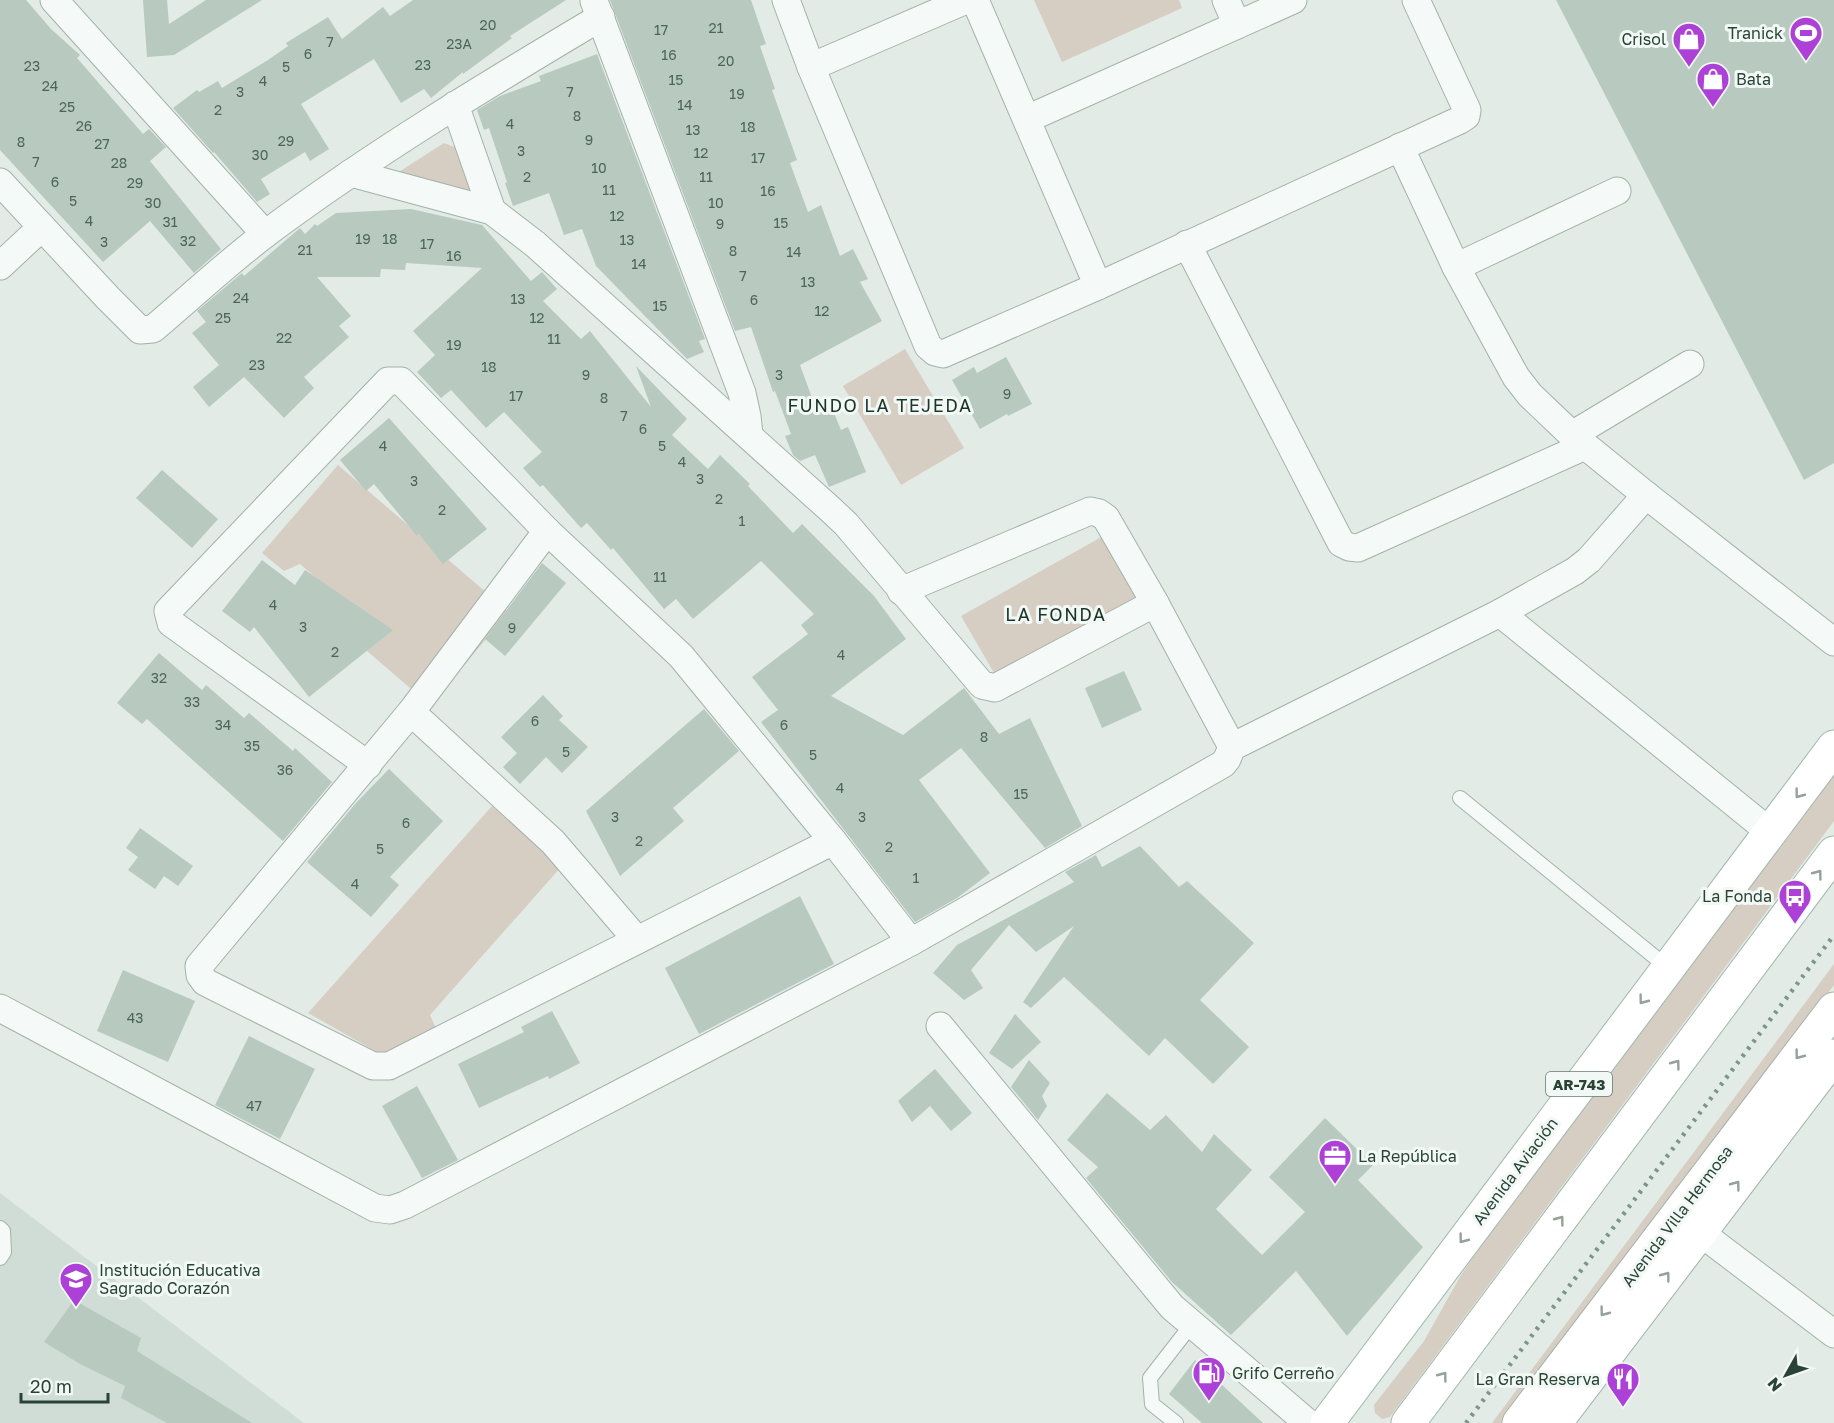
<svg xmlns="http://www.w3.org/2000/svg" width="1834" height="1423" font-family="'Golos Text',sans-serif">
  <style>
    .built { fill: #d0ddd6 }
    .green { fill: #d6cec2 }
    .building { fill: #b8c9c0 }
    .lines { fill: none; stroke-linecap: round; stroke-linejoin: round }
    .service-casing { stroke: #a3b2aa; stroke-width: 16 }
    .minor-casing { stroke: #a3b2aa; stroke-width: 29 }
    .secondary-casing { stroke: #a3b2aa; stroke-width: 35 }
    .primary-casing { stroke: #a0b8ab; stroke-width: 35 }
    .service { stroke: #f5f9f7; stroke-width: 14 }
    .minor { stroke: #f5f9f7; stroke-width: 27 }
    .secondary { stroke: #fff; stroke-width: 33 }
    .primary { stroke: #fff; stroke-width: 33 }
    .rail { stroke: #7a9688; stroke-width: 4.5; stroke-dasharray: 3 6; stroke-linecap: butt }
    .oneway { stroke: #94a29b }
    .labels { text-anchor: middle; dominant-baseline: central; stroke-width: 6; stroke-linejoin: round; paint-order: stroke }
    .number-label { font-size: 14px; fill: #4d6559 }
    .shield { fill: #f2f8f5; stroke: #657a70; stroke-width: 1.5 }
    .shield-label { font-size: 15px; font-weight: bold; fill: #294437 }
    .poi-label { font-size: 16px; fill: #294437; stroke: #f2f8f5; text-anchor: end }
    .street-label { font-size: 16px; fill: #294437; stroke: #f2f8f5 }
    .neighbourhood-label { font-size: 18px; letter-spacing: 1.5px; fill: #1b3529; stroke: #f2f8f5 }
  </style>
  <rect width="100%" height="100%" fill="#e2ebe6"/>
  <path class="built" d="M0 1193 304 1423H0Z"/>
  <g class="green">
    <path d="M1034 0H1179L1182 8 1062 62Z"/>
    <path d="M444 143 457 148 479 194 394 175Z"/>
    <path d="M905 349 964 448 901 485 843 386Z"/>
    <path d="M338 465 509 612 430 705 360 645 374 628 300 564 284 571 262 553Z"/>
    <path d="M1105 535 1151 616 1008 697 961 616Z"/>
    <path d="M1834 774V821L1390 1417 1382 1419 1375 1413 1374 1405 1424 1341 1461 1275 1517 1194Z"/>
    <path d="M492 806 561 867 430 1015 438 1033 386 1057 308 1013Z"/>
    <path d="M1834 964V985L1501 1423H1492Z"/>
  </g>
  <g class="building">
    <path d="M0 0H26L51 29 80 55 77 58 143 134 149 129 166 147 150 161 221 249 194 273 150 221 103 262 0 150Z"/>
    <path d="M143 0H167L169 24 206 0H262L174 55 147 57Z"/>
    <path d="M413 0H566L510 36 512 38 463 74V72L431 98 424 89 401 103 374 59 301 104 329 149 310 161 305 152 261 179 270 194 257 202 214 152 213 153 173 108 197 90 199 92 218 81 222 88 268 60 288 46 286 43 328 17 342 39 383 7 390 16Z"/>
    <path d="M610 0H751L766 44 760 46 775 89 772 90 797 160 790 163 808 212 821 205 840 256 853 249 868 279 860 282 882 321 800 365 815 406 829 401 841 430 848 427 866 472 829 487 815 455 800 461 793 455 785 436 791 434 775 391 773 392 751 327 735 331Z"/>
    <path d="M1556 0H1834V463L1804 480Z"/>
    <path d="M597 54 705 339 699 341 704 352 687 359 596 266 582 229 564 235 549 193 513 206 505 183 507 182 489 128 484 130 477 110 500 96 541 81 539 76Z"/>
    <path d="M411 209 482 225 531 281 542 272 557 289 543 301 581 339 590 331 651 407 636 366 687 419 672 435 708 469 720 455 750 484 748 486 793 533 802 524 874 596 906 639 831 696 903 735 964 688 999 734 1030 718 1082 826 1045 848 961 748 919 780 990 873 957 898 915 922 761 722 778 710 752 677 808 634 801 625 814 614 761 561 693 619 676 599 664 609 613 548 611 550 587 523 581 528 543 485 540 487 523 468 542 452 504 412 486 428 451 390 441 398 417 372 435 355 413 331 482 268 406 263 405 270 381 269 380 277H317L351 316 339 326 349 337 304 377 314 388 284 418 244 377 209 407 193 387 219 365 192 333 206 322 197 311 242 273 244 276 300 228 305 234 315 224 317 226 336 213Z"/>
    <path d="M1006 357 1032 404 1008 416 1007 414 980 429 952 380 974 367 977 373Z"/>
    <path d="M389 418 487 529 443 564 419 534 417 536 374 484 366 491 340 460Z"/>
    <path d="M162 470 218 519 192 548 136 498Z"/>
    <path d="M262 560 295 585 305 570 393 630 309 697 254 627 250 632 222 611Z"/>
    <path d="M542 563 566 583 505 656 485 639Z"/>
    <path d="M159 653 202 690 206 685 244 718 249 713 293 751 295 748 332 782 283 841 147 719 142 724 117 703Z"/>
    <path d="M1124 671 1142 710 1102 728 1085 688Z"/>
    <path d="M543 695 563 716 559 720 588 747 562 773 546 757 520 784 503 767 517 753 501 737Z"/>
    <path d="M704 709 739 751 673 808 684 821 620 876 586 811Z"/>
    <path d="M389 769 443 821 390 877 399 885 371 917 307 862 356 803Z"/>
    <path d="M140 828 193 866 178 886 164 876 155 889 128 870 138 857 126 848Z"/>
    <path d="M1140 846 1179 887 1187 881 1254 943 1200 1000 1249 1047 1213 1084 1165 1038 1149 1056 1064 977 1031 1008 1023 1002 1074 926 1036 952 1009 925 971 970 983 988 964 1000 933 973 957 945 1074 882 1065 872 1096 855 1102 867Z"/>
    <path d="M800 896 834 964 699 1034 665 968Z"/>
    <path d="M123 970 195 1001 168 1062 97 1031Z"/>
    <path d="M552 1011 580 1063 549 1079 548 1076 479 1108 458 1064 524 1032 521 1027Z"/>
    <path d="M1015 1014 1041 1042 1012 1069 989 1053Z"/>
    <path d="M249 1036 315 1069 280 1139 215 1105Z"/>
    <path d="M1029 1060 1050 1083 1042 1096 1047 1106 1038 1120 1011 1087Z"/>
    <path d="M935 1069 972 1113 951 1131 930 1106 912 1122 898 1101Z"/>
    <path d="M417 1086 458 1160 422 1178 382 1106Z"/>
    <path d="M1107 1093 1150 1130 1166 1115 1202 1152 1214 1134 1252 1170 1216 1209 1262 1255 1305 1212 1269 1177 1325 1118 1373 1165 1358 1180 1423 1247 1347 1336 1296 1271 1231 1335 1172 1282 1086 1178 1098 1167 1067 1140Z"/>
    <path d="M74 1300 141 1338 137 1351 252 1423H167L121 1398 125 1386 80 1364 44 1342Z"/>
    <path d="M1195 1360 1263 1423H1202L1169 1394Z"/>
  </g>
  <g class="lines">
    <g class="service-casing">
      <g id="service">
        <path d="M1460 798 1667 967"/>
        <path d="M0 1228 3 1231 4 1252 0 1258"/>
        <path d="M1176 1423 1152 1404 1150 1378 1192 1324"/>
      </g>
    </g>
    <g class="minor-casing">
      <g id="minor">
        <path d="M54 0 265 234"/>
        <path d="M786 0 811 67 928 346 935 352 943 354 1098 286 1460 120 1466 116 1467 110 1416 0"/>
        <path d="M975 0 1098 286"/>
        <path d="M1226 0 1237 25"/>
        <path d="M594 1 742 393 747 416 749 434"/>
        <path d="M811 67 966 0"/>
        <path d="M455 105 492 211"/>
        <path d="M1027 119 1293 0"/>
        <path d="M1400 147 1456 267 1516 377 1530 395 1572 435 1646 495 1834 642"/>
        <path d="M351 173 492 211 535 244 830 509 846 524 982 685 995 688 1155 603"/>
        <path d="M0 182 108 298 140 330 153 329C191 297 228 262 268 232 374 153 487 85 601 17"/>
        <path d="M1187 244 1341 543 1349 547 1358 548 1585 446"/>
        <path d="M0 266 42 227"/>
        <path d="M1456 267 1617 191"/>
        <path d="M1572 435 1690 364"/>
        <path d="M547 531 411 712 199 966 200 975 205 982 373 1066H389L833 841"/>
        <path d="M901 591 1090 511 1099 513 1106 518 1155 603 1232 747"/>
        <path d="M1500 613 1770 832"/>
        <path d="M411 712 553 842 637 940"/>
        <path d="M368 765 171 623 168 611 388 381H401L547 531 681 656 833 841 911 942"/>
        <path d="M0 1008 375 1208 390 1210 405 1205 911 942 1223 764 1227 759 1232 747 1500 613 1575 571 1589 560 1646 495"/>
        <path d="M940 1026 1172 1307 1308 1423"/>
        <path d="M1685 1221 1834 1334"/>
      </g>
    </g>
    <g class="secondary-casing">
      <g id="secondary">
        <path d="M1519 1423 1834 1009"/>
        <path d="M1555 1423 1834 1056"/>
      </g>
    </g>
    <g class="primary-casing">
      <g id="primary">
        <path d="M1327 1423 1834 747"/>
        <path d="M1408 1423 1834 853"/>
      </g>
    </g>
    <use href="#service" class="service"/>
    <use href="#minor" class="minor"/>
    <use href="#secondary" class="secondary"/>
    <use href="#primary" class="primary"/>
    <path class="rail" d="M1466 1423 1834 935"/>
  </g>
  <defs><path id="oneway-chevron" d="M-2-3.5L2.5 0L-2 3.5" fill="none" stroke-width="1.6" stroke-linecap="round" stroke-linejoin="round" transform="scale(1.5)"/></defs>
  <g class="oneway">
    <use href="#oneway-chevron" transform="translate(1799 794) rotate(127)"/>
    <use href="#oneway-chevron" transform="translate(1818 874) rotate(-53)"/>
    <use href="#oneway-chevron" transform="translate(1643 1000) rotate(127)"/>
    <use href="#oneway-chevron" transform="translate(1799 1055) rotate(127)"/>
    <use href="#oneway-chevron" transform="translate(1676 1064) rotate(-53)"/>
    <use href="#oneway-chevron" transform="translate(1736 1185) rotate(-53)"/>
    <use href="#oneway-chevron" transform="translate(1560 1220) rotate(-53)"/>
    <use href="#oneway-chevron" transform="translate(1463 1239) rotate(127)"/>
    <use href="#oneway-chevron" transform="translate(1666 1276) rotate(-53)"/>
    <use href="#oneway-chevron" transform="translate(1604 1312) rotate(127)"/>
    <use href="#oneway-chevron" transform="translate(1443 1376) rotate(-53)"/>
  </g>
  <defs>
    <g id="stadium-pin" transform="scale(1.725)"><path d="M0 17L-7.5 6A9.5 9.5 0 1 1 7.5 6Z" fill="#ad40d7" stroke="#f2f8f5"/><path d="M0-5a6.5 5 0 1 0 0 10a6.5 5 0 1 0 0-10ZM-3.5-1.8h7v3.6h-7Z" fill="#fff"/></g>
    <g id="shop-pin" transform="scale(1.725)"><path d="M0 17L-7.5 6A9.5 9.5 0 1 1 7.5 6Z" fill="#ad40d7" stroke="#f2f8f5"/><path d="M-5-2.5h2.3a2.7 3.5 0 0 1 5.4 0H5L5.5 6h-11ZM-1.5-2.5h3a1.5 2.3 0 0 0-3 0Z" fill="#fff"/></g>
    <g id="bus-pin" transform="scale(1.725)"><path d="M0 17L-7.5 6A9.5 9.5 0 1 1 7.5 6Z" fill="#ad40d7" stroke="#f2f8f5"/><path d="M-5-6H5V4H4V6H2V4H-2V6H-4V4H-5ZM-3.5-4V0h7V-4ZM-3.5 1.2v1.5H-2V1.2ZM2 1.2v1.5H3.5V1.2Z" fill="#fff"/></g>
    <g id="office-pin" transform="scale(1.725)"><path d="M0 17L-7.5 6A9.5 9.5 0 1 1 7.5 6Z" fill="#ad40d7" stroke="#f2f8f5"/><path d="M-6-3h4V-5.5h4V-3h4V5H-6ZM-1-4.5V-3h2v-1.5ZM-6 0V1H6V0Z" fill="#fff"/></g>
    <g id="school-pin" transform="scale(1.725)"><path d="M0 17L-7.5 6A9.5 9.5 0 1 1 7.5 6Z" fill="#ad40d7" stroke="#f2f8f5"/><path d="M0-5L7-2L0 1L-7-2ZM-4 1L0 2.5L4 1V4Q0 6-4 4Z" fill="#fff"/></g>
    <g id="fuel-pin" transform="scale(1.725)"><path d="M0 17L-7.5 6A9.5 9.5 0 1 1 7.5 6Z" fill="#ad40d7" stroke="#f2f8f5"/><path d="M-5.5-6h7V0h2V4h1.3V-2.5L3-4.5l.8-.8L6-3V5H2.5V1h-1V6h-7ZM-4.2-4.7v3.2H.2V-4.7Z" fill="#fff"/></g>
    <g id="restaurant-pin" transform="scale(1.725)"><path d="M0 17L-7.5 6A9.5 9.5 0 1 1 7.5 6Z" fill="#ad40d7" stroke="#f2f8f5"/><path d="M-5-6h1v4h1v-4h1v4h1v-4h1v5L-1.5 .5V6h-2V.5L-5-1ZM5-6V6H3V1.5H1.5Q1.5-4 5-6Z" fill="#fff"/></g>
  </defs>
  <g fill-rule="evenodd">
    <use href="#stadium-pin" x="1806" y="33"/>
    <use href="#shop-pin" x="1689" y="39"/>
    <use href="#shop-pin" x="1713" y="79"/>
    <use href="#bus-pin" x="1795" y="896"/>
    <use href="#office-pin" x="1335" y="1156"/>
    <use href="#school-pin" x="76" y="1279"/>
    <use href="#fuel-pin" x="1209" y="1373"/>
    <use href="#restaurant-pin" x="1623" y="1379"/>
  </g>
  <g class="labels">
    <g class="number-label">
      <text x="488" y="24">20</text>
      <text x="716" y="27">21</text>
      <text x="661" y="29">17</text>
      <text x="330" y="41">7</text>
      <text x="459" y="43">23A</text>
      <text x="308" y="53">6</text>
      <text x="669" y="54">16</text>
      <text x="726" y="60">20</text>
      <text x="423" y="64">23</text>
      <text x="32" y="65">23</text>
      <text x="286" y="66">5</text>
      <text x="676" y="79">15</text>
      <text x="263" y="80">4</text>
      <text x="50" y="85">24</text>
      <text x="240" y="91">3</text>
      <text x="570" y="91">7</text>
      <text x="737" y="93">19</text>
      <text x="685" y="104">14</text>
      <text x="67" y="106">25</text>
      <text x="218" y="109">2</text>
      <text x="577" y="115">8</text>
      <text x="510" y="123">4</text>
      <text x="84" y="125">26</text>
      <text x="748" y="126">18</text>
      <text x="693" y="129">13</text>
      <text x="589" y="139">9</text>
      <text x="286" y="140">29</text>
      <text x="21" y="141">8</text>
      <text x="102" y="143">27</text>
      <text x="521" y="150">3</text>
      <text x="701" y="152">12</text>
      <text x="260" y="154">30</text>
      <text x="758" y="157">17</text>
      <text x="36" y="161">7</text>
      <text x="119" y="162">28</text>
      <text x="599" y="167">10</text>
      <text x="527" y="176">2</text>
      <text x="706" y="176">11</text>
      <text x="55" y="181">6</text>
      <text x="135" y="182">29</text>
      <text x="609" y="189">11</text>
      <text x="768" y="190">16</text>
      <text x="73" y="200">5</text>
      <text x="153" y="202">30</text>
      <text x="716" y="202">10</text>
      <text x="617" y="215">12</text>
      <text x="89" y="220">4</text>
      <text x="170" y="221">31</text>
      <text x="781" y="222">15</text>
      <text x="720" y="223">9</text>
      <text x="363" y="238">19</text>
      <text x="390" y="238">18</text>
      <text x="627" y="239">13</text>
      <text x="188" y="240">32</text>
      <text x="104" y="241">3</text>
      <text x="427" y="243">17</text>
      <text x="305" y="249">21</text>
      <text x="733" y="250">8</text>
      <text x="794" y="251">14</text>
      <text x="454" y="255">16</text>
      <text x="639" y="263">14</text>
      <text x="743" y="275">7</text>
      <text x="808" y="281">13</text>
      <text x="241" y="297">24</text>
      <text x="518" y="298">13</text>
      <text x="754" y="299">6</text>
      <text x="660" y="305">15</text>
      <text x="822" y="310">12</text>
      <text x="223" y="317">25</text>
      <text x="537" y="317">12</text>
      <text x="284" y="337">22</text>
      <text x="554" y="338">11</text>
      <text x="454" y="344">19</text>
      <text x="257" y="364">23</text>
      <text x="489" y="366">18</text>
      <text x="586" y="374">9</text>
      <text x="779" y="374">3</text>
      <text x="1007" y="393">9</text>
      <text x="516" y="395">17</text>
      <text x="604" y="397">8</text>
      <text x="624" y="415">7</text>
      <text x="643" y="428">6</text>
      <text x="383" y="445">4</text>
      <text x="662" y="445">5</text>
      <text x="682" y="461">4</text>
      <text x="700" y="478">3</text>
      <text x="414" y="480">3</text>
      <text x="719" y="498">2</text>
      <text x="442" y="509">2</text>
      <text x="742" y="520">1</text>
      <text x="660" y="576">11</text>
      <text x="273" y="604">4</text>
      <text x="303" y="626">3</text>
      <text x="512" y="627">9</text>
      <text x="335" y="651">2</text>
      <text x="841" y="654">4</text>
      <text x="159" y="677">32</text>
      <text x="192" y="701">33</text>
      <text x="535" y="720">6</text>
      <text x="223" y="724">34</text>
      <text x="784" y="724">6</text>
      <text x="984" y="736">8</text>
      <text x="252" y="745">35</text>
      <text x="566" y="751">5</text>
      <text x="813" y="754">5</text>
      <text x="285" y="769">36</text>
      <text x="840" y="787">4</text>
      <text x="1021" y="793">15</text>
      <text x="615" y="816">3</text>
      <text x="862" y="816">3</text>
      <text x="406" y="822">6</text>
      <text x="639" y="840">2</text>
      <text x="889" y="846">2</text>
      <text x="380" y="848">5</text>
      <text x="916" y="877">1</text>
      <text x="355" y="883">4</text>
      <text x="135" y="1017">43</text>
      <text x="254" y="1105">47</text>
    </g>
    <rect class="shield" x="1546" y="1072" width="66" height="24" rx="4.5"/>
    <g class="shield-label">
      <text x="1579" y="1084">AR-743</text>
    </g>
    <g class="poi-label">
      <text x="1783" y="33">Tranick</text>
      <text x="1666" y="39">Crisol</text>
      <text x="1736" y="79" text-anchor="start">Bata</text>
      <text x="1772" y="896">La Fonda</text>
      <text x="1358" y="1156" text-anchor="start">La República</text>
      <text x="99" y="1270" text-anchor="start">Institución Educativa<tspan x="99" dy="18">Sagrado Corazón</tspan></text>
      <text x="1232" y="1373" text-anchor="start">Grifo Cerreño</text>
      <text x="1600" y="1379">La Gran Reserva</text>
    </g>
    <g class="street-label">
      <text transform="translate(1515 1171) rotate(-53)">Avenida Aviación</text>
      <text transform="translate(1677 1216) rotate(-53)">Avenida Villa Hermosa</text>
    </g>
    <g class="neighbourhood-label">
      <text x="880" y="405">FUNDO LA TEJEDA</text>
      <text x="1056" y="614">LA FONDA</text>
    </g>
  </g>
  <g transform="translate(1786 1375) rotate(230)" stroke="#f2f8f5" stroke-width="4.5" paint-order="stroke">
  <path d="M0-4.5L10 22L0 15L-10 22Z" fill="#294437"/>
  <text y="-9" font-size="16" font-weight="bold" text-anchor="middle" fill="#294437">N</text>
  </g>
  <path d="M21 1393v9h87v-9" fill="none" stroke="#294437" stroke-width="3"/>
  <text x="30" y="1393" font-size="18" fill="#294437" stroke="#f2f8f5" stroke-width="4.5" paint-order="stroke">20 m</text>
</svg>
